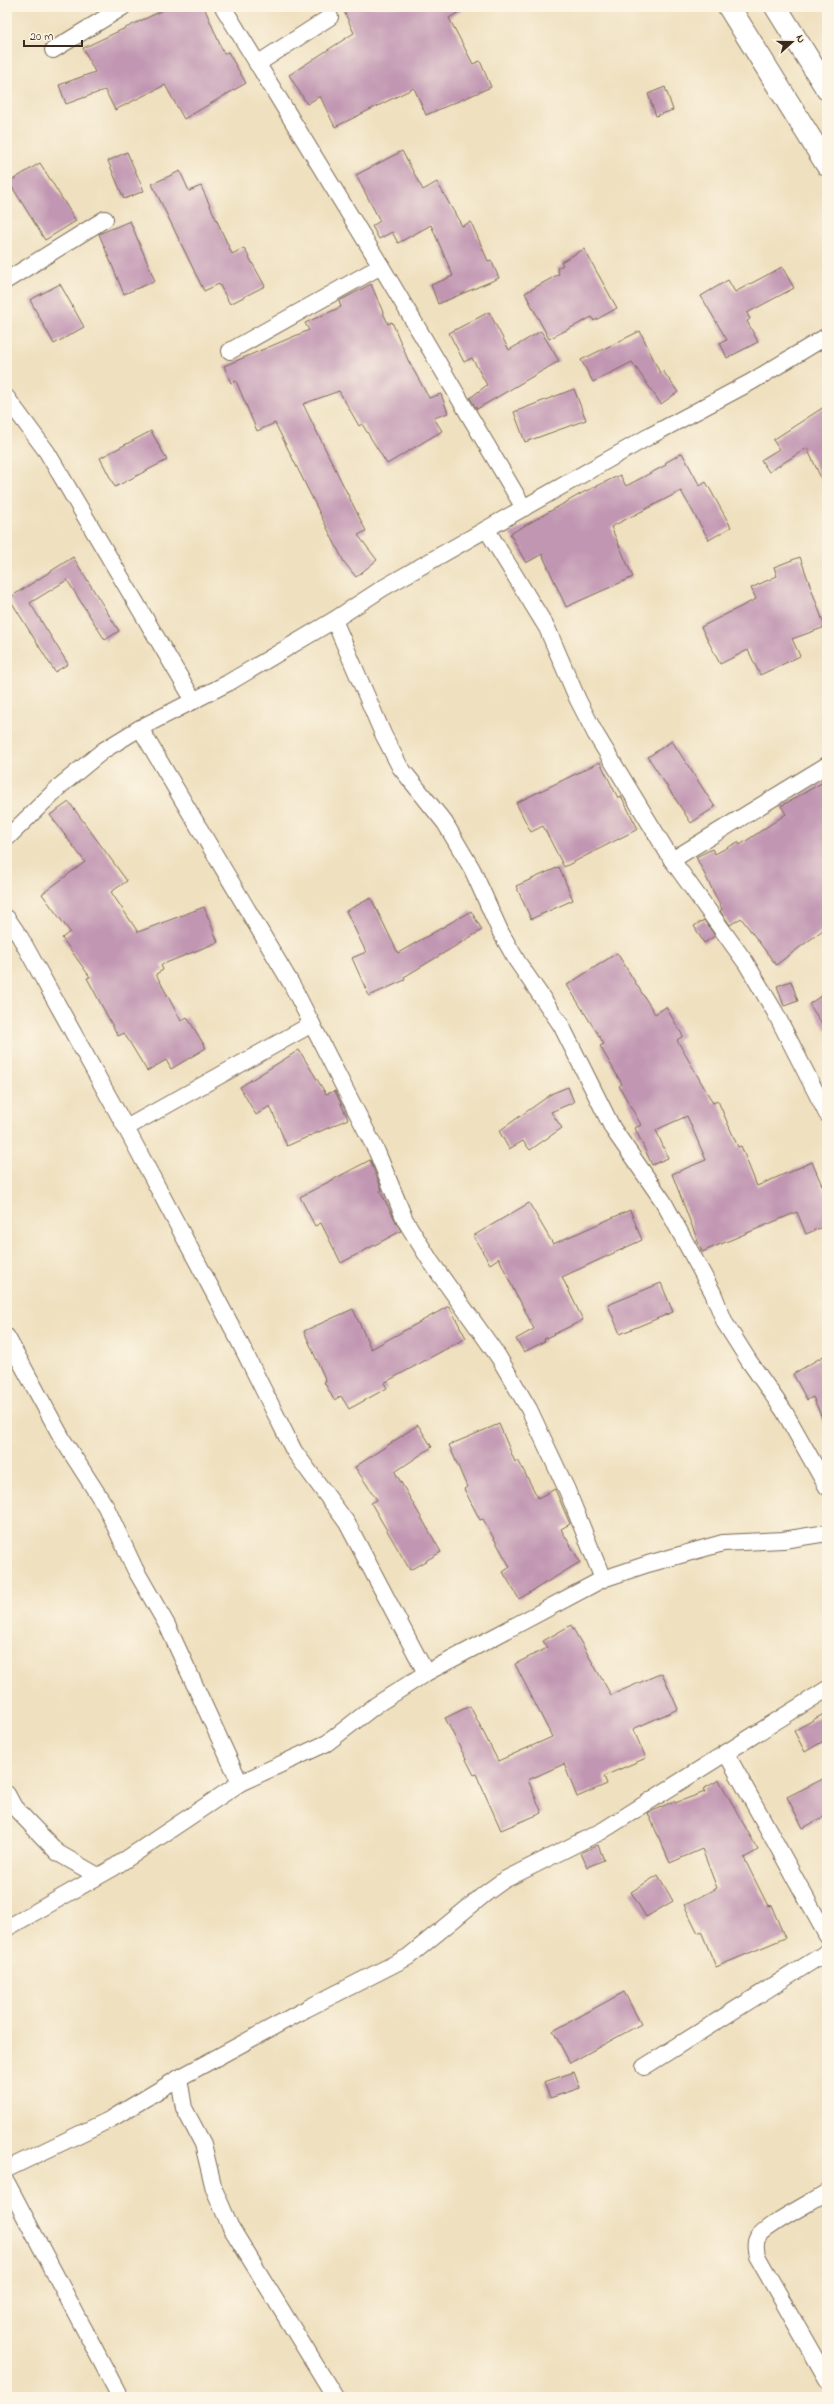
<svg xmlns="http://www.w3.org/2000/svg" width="834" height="2404" font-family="'Indie Flower',sans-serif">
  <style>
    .building { fill: #c196b2 }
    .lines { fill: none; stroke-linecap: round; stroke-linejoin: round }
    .minor-casing { stroke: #7a6a56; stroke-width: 18 }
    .primary-casing { stroke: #7a6a56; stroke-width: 24 }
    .minor { stroke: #fff; stroke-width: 16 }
    .primary { stroke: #fff; stroke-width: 22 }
  </style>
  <rect width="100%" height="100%" fill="#fcf5e5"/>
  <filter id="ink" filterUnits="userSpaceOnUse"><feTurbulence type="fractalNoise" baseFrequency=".025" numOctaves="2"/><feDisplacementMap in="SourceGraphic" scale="8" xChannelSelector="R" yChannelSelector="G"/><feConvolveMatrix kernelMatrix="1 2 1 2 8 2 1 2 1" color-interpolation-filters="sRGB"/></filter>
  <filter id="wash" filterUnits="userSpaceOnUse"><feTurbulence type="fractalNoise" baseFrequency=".012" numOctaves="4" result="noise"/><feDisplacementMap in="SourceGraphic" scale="16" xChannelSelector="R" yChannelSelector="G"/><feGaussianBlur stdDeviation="0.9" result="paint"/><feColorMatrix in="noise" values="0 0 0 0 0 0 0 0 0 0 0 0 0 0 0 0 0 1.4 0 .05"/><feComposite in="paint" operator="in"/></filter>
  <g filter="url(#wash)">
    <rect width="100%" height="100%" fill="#efe0bf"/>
    <g id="blocks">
      <g class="building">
        <path d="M170 7H204L224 54 228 52 246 83 184 119 165 85 115 110 105 90 66 104 59 85 95 72 83 48Z"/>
        <path d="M342 7H467L449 18 473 64 480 61 491 87 426 115 414 88 335 127 320 96 307 104 289 75 354 33Z"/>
        <path d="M665 87 673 110 656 116 648 94Z"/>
        <path d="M402 151 423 190 437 182 462 226 471 222 488 261 491 260 499 278 438 304 431 285 453 276 431 225 398 243 392 232 379 239 372 226 380 221 356 175Z"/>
        <path d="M127 152 144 191 124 199 108 161Z"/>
        <path d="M40 163 76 221 45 240 9 182Z"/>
        <path d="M180 171 189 191 201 186 232 254 244 248 265 286 230 304 219 284 204 291 152 184Z"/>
        <path d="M130 221 155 281 124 294 99 234Z"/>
        <path d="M584 249 617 308 594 321 592 317 549 339 525 293 559 274 557 268 563 265 561 262Z"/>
        <path d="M782 267 794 288 747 313 750 319 747 321 758 342 727 358 720 343 727 340 701 296 728 280 735 292Z"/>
        <path d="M60 284 84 327 54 344 30 300Z"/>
        <path d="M371 284 388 324 392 322 408 360 429 398 441 394 448 413 434 418 442 431 387 464 362 424 359 426 339 391 303 404 366 531 358 535 377 560 356 577 344 562 275 423 257 431 236 381 231 383 224 366 309 330 305 323 341 307 339 301Z"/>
        <path d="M489 312 509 350 541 331 559 361 477 409 470 398 487 385 472 358 464 362 449 333Z"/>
        <path d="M640 331 660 373 663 371 678 392 661 404 632 362 593 382 581 360Z"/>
        <path d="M574 389 586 420 525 442 514 412Z"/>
        <path d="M827 405V491L807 448 769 472 761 460 779 449 773 440Z"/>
        <path d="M151 431 167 460 115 487 100 458Z"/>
        <path d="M682 453 700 486 706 482 731 527 709 540 681 491 611 527 633 577 566 607 542 554 526 563 510 534 584 492 620 475 626 486 666 465 665 463Z"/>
        <path d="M73 557 119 631 105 640 67 580 30 603 68 664 55 672 9 598Z"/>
        <path d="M800 557 825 627 792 639 800 656 760 675 748 650 720 664 701 627 756 599 751 588 777 576 774 567Z"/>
        <path d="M672 741 715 807 691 823 648 757Z"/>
        <path d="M600 762 618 798 621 796 638 829 564 867 543 826 531 832 516 803Z"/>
        <path d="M827 780V927L776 965 741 918 730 925 720 911 722 909 696 857 712 849 715 854 738 842 740 845 786 814 781 806Z"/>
        <path d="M69 802 127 881 111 892 138 932 204 907 218 942 161 965 163 970 156 974 181 1021 187 1017 206 1048 171 1069 166 1060 147 1071 124 1033 118 1036 87 978 90 977 62 938 70 932 42 894 85 862 50 815Z"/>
        <path d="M559 867 573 900 531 919 516 886Z"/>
        <path d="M371 898 398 953 471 911 482 930 404 977 405 980 369 996 352 958 366 952 346 911Z"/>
        <path d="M704 920 715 936 704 943 694 926Z"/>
        <path d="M617 953 655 1014 666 1007 683 1036 677 1040 713 1103 718 1101 738 1147 741 1146 757 1186 812 1162 827 1197V1225L806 1234 797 1212 702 1252 672 1174 706 1160 687 1116 656 1130 668 1158 652 1165 635 1128 641 1125 619 1086 622 1084 600 1046 604 1044 567 985Z"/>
        <path d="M791 981 798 1001 784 1006 777 986Z"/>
        <path d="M827 992V1031L809 1004Z"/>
        <path d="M299 1050 326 1094 335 1091 348 1119 287 1146 270 1106 256 1115 240 1087Z"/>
        <path d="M568 1087 574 1102 551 1112 562 1128 530 1150 523 1141 509 1149 499 1131 553 1093Z"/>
        <path d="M370 1160 382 1190 380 1191 401 1231 341 1263 321 1223 315 1226 300 1197Z"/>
        <path d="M529 1203 553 1244 630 1210 642 1240 562 1277 583 1320 544 1339 545 1341 524 1352 516 1339 534 1329 518 1297H517L499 1258 490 1264 473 1236Z"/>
        <path d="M661 1283 673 1312 620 1334 608 1305Z"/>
        <path d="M449 1306 466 1338 384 1383 387 1388 349 1409 341 1396 334 1400 324 1382 326 1381 304 1331 353 1309 371 1349Z"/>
        <path d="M827 1354V1430L813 1397 807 1400 793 1374Z"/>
        <path d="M499 1424 515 1462 518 1460 538 1498 555 1489 570 1524 561 1529 580 1562 519 1599 503 1572 510 1567 483 1519 480 1520 464 1489 467 1487 449 1445Z"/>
        <path d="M418 1425 432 1447 395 1472 441 1552 410 1570 371 1503 377 1500 355 1467Z"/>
        <path d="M571 1625 611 1695 662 1673 678 1709 633 1729 646 1758 604 1776 607 1784 577 1797 564 1764 528 1780 542 1813 501 1830 476 1774 474 1775 445 1718 470 1706 498 1761 552 1737 515 1664 547 1648 543 1641Z"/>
        <path d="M827 1712V1739L805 1752 794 1731Z"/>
        <path d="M827 1777V1815L803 1828 787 1797Z"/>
        <path d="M719 1780 758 1850 744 1858 768 1906 771 1905 785 1938 716 1967 701 1931 698 1933 684 1905 717 1888 702 1849 670 1863 648 1813 674 1801 675 1803 705 1792 703 1789Z"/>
        <path d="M598 1845 604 1860 587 1867 581 1853Z"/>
        <path d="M658 1875 673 1901 646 1917 631 1892Z"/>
        <path d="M624 1992 641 2024 570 2063 553 2031Z"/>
        <path d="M574 2072 580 2088 550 2098 544 2082Z"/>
      </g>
    </g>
  </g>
  <g filter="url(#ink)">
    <use href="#blocks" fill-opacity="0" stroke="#7a6a56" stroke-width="1"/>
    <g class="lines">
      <g class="minor-casing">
        <g id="minor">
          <path d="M223 7 381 266 524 508"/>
          <path d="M53 50 123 7"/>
          <path d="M257 64 330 17"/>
          <path d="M7 280 105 219"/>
          <path d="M230 351 381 266"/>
          <path d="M7 398 47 452 194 701"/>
          <path d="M487 530 547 628 578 700 595 733 672 860 746 963 775 1012 827 1114"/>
          <path d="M334 620 383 734 400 767 445 823 472 869 501 933 517 961 561 1025 613 1129 663 1201 713 1293 725 1323 749 1361 784 1411 827 1487"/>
          <path d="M140 728 292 985 377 1152 405 1220 431 1262 498 1356 529 1409 567 1490 603 1579"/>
          <path d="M7 838 60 786 104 750 140 728 228 683 334 620 383 588 648 437 751 382 827 336"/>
          <path d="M672 860 827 765"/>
          <path d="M7 918 20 937 126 1128 234 1331 294 1451 347 1523 426 1673"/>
          <path d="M126 1128 312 1024"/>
          <path d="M7 1337 63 1440 106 1507 135 1569 167 1625 240 1783"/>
          <path d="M726 1753 827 1936"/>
          <path d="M7 1794 14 1807 58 1853 98 1876"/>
          <path d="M7 1928 113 1868 240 1783 327 1743 376 1705 426 1673 603 1579 648 1564 723 1543 783 1540 827 1533"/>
          <path d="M644 2067 827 1952"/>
          <path d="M179 2078 184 2108 203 2144 214 2189 230 2226 335 2397"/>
          <path d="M7 2169 111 2119 179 2078 306 2009 408 1957 486 1893 504 1880 602 1831 827 1689"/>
          <path d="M7 2183 120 2397"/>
          <path d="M827 2192C812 2202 766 2225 758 2237 754 2243 756 2249 757 2256L827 2379"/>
        </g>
      </g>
      <g class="primary-casing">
        <g id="primary">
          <path d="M729 7 827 165"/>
          <path d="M776 7 827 89"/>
        </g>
      </g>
      <use href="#minor" class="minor"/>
      <use href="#primary" class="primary"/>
    </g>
  </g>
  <rect width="834" height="2404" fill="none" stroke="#fcf5e5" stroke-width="24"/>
  <g transform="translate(792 42) rotate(69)" stroke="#fcf5e5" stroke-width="3" paint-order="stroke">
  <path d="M0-3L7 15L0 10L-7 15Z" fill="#3b2a1e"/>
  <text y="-6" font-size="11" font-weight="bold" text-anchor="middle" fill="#3b2a1e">N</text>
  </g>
  <path d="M24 40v6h58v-6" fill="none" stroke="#3b2a1e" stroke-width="2"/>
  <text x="30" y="40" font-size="12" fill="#3b2a1e" stroke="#fcf5e5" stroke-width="3" paint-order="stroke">20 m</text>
</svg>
